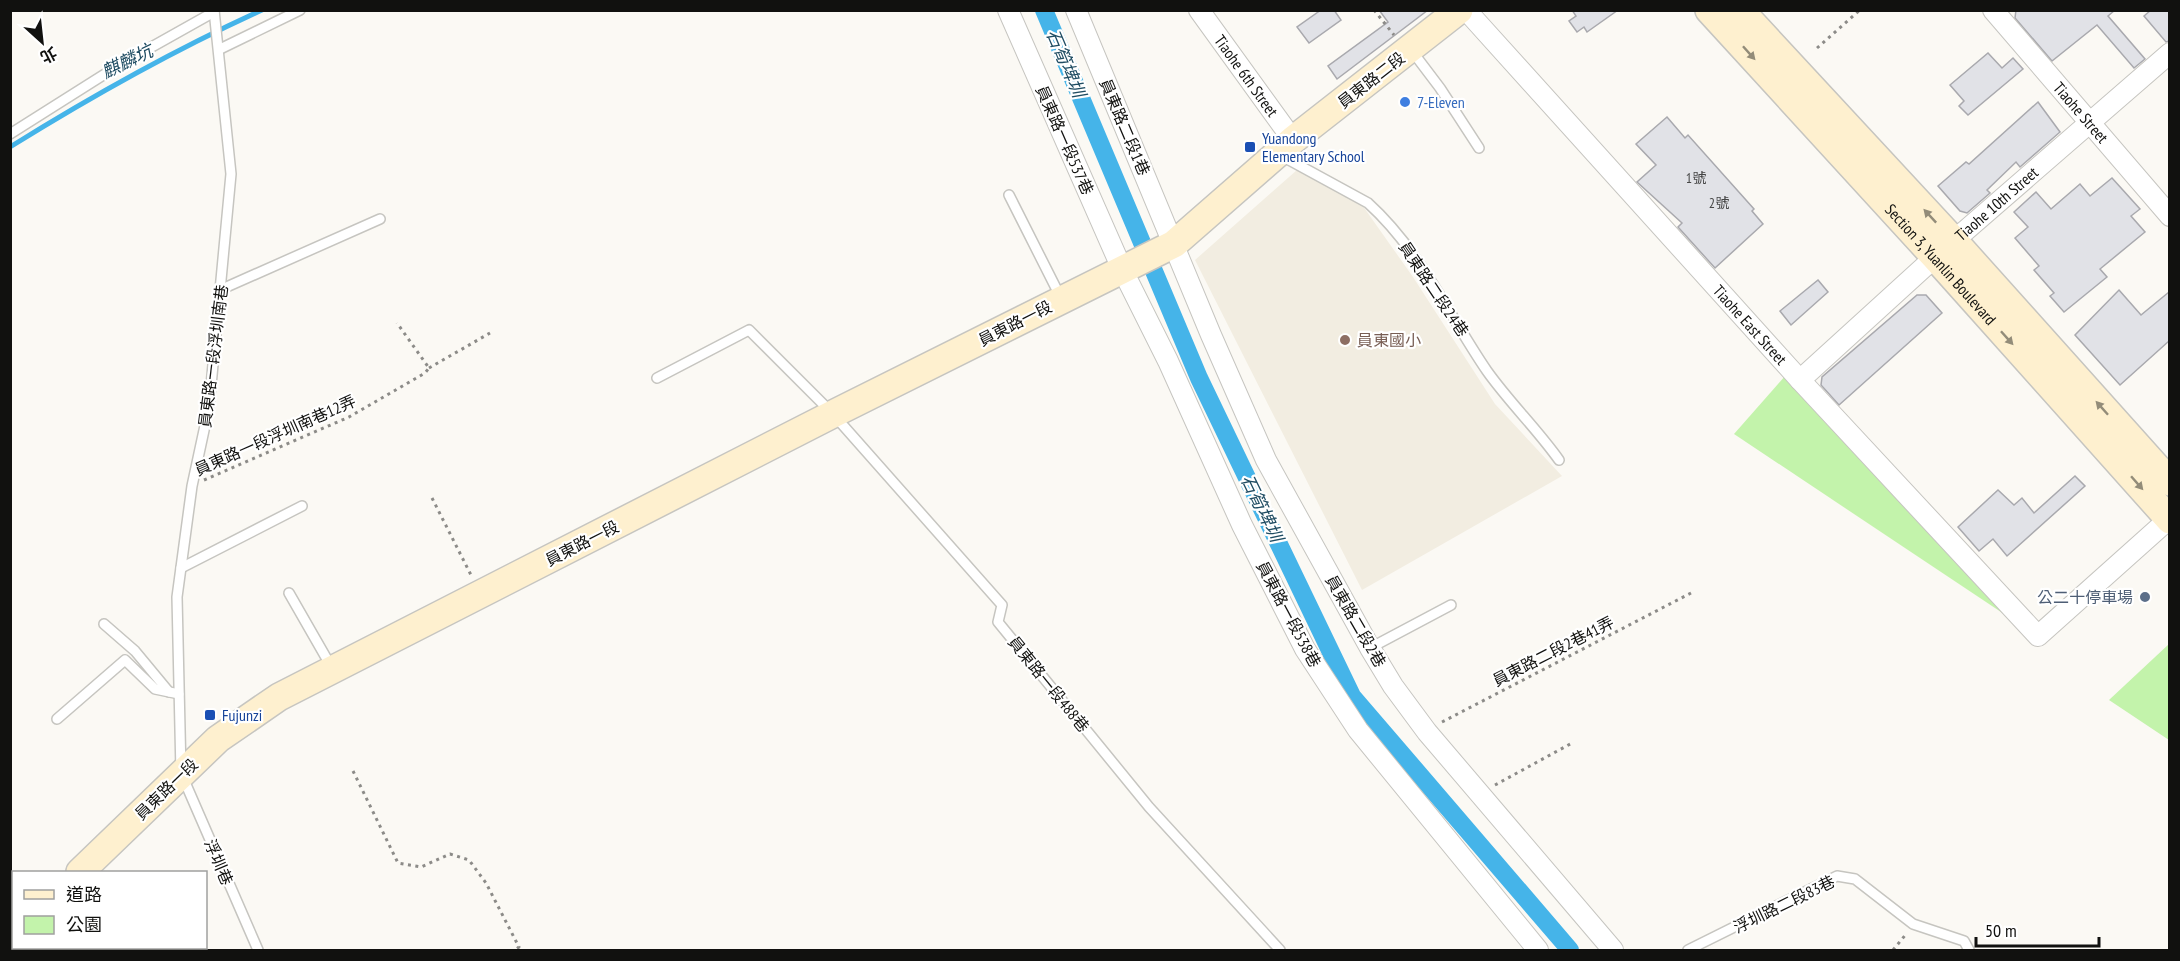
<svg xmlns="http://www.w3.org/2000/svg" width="2180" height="961" font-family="'PT Sans Narrow','Noto Sans TC',sans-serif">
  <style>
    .built { fill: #f2ede1 }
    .green { fill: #c3f3ab }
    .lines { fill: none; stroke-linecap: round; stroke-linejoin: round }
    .stream { stroke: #45b4e9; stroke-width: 5 }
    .canal { stroke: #45b4e9; stroke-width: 18 }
    .building { fill: #e1e2e7; stroke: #a9a9ae; stroke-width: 1.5 }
    .service-casing { stroke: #c6c5c0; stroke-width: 12 }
    .minor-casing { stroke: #c6c5c0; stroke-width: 22 }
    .secondary-casing { stroke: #c6c5c0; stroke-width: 30 }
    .path { stroke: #8c8b88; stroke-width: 3; stroke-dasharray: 3 4.5; stroke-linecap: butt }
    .service { stroke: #fff; stroke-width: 9 }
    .minor { stroke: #fff; stroke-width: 20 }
    .secondary { stroke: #fef0cf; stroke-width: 27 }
    .oneway { fill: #938c79 }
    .shop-dot { fill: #3f7fe0; stroke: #fff; stroke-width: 2 }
    .transit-dot { fill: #1a4fb4; stroke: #fff; stroke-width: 2 }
    .education-dot { fill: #8d6e63; stroke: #fff; stroke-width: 2 }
    .service-dot { fill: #5c6f8a; stroke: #fff; stroke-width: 2 }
    .labels { text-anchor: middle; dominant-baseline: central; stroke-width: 4.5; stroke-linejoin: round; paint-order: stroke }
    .number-label { font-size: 14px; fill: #454545 }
    .street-label { font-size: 16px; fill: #11110f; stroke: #fff }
    .shop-label { font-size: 16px; fill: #366cbe; stroke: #fff; text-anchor: start }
    .transit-label { font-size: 16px; fill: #164399; stroke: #fff; text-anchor: start }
    .education-label { font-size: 16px; fill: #785e54; stroke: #fff; text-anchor: start }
    .service-label { font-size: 16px; fill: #4e5e75; stroke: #fff; text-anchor: end }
    .water-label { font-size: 18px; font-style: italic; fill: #204d63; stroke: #fff }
  </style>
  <rect width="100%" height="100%" fill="#fbf9f4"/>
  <path class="built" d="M1297 170 1360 202 1413 277 1495 404 1562 476 1362 590 1195 260Z"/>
  <g class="green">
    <path d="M1786 375 2028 630 1734 434Z"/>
    <path d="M2169 644V740L2109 700Z"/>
  </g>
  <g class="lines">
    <path class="stream" d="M10 147C92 96 174 50 262 10"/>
    <path class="canal" d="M1044 10 1199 378 1352 696 1570 950"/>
  </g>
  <g class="building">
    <path d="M1321 10H1334L1341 20 1309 43 1297 27Z"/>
    <path d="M1379 10H1428L1337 79 1328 66 1388 22Z"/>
    <path d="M1572 10H1618L1587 32 1584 27 1577 32 1569 21 1576 16Z"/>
    <path d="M2016 10H2115L2108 16 2145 59 2134 68 2097 25 2052 61 2015 18Z"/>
    <path d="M2151 10H2169V41L2166 42 2144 16Z"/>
    <path d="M1988 53 2002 68 2013 58 2023 69 1968 115 1959 106 1964 101 1950 85Z"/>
    <path d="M2038 102 2060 132 2020 167 2016 162 1987 190 1990 193 1967 213 1960 211 1938 186 1966 162 1969 164Z"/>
    <path d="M1667 117 1685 138 1688 135 1754 209 1752 211 1763 224 1715 268 1678 227 1682 223 1637 182 1656 165 1636 144Z"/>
    <path d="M2112 178 2140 209 2131 216 2145 232 2100 269 2107 277 2064 312 2050 296 2054 293 2034 270 2039 266 2015 238 2028 227 2014 212 2036 192 2051 209 2080 184 2090 196Z"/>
    <path d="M1818 280 1828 292 1791 325 1780 311Z"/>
    <path d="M2119 290 2141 315 2169 292V341L2120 385 2075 335Z"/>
    <path d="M1917 295H1926L1942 313 1839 405 1821 385 1822 377Z"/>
    <path d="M2075 476 2085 486 2007 556 1993 539 1979 551 1958 527 1998 490 2014 505 2022 498 2034 513Z"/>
  </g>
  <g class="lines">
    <g class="service-casing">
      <g id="service">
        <path d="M214 10 231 174 209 407 192 486 177 597 181 773 258 950"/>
        <path d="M220 49 300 10"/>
        <path d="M1412 51 1440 88 1479 148"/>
        <path d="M10 134 116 67 214 12"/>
        <path d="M1280 155 1368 203C1420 250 1448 314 1487 371 1509 402 1537 429 1559 460"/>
        <path d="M1009 195 1061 298"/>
        <path d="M222 289 380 219"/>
        <path d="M657 378 749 330 833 414 1002 605 998 622 1149 807 1280 950"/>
        <path d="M181 568 302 506"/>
        <path d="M289 593 332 668"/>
        <path d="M104 624 135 651 169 692"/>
        <path d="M1370 648 1451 605"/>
        <path d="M57 719 125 660 155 689 179 694"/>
        <path d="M1688 950 1837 876 1855 879 1913 924 1964 941 1969 950"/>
      </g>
    </g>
    <g class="minor-casing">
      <g id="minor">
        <path d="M1008 10 1122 269 1168 361 1242 525 1305 649 1358 730 1538 950"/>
        <path d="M1076 10 1211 335 1266 460 1370 648 1393 686 1427 732 1613 950"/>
        <path id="s1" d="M1199 10 1293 140"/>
        <path id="s2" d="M1466 10 1800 380 2038 636 2170 518"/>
        <path id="s3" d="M1993 10 2170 216"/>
        <path id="s4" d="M1800 380 1935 257 2170 53"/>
      </g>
    </g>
    <g class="secondary-casing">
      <g id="secondary">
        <path id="s5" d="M1709 10 1935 257 2170 520"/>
        <path d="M1740 10 1954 241 2170 482"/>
        <path d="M80 872 218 739 279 697 833 414 1174 244 1293 140 1459 10"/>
        <path d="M10 942 14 939"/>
      </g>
    </g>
    <g class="path">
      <path d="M1374 10 1394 35"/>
      <path d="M1817 48 1860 10"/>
      <path d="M429 368 490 333"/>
      <path d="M204 480 349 417 425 373 429 368 397 323"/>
      <path d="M432 498 472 577"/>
      <path d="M1442 722 1691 593"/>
      <path d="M353 771 398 863 421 867 450 854 469 860 486 883 519 947 515 950"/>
      <path d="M1495 785 1572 743"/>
      <path d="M1893 950 1907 933"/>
    </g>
    <use href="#service" class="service"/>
    <use href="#minor" class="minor"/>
    <use href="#secondary" class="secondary"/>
  </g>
  <defs><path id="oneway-solid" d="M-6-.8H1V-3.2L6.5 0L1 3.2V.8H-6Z" transform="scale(1.5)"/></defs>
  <g class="oneway">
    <use href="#oneway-solid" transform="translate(1749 53) rotate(48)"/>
    <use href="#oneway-solid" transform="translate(1930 216) rotate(-133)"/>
    <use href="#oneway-solid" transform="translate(2007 338) rotate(48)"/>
    <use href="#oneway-solid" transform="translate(2102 408) rotate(-132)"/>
    <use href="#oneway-solid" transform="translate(2137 483) rotate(49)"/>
  </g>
  <circle class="shop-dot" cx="1405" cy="102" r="6"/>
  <g class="transit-dot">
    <rect x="1244" y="141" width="12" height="12" rx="3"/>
    <rect x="204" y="709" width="12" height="12" rx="3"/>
  </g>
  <circle class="education-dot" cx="1345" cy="340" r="6"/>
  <circle class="service-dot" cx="2145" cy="597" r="6"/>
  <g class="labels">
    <g class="number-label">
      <text x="1696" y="178">1號</text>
      <text x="1719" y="203">2號</text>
    </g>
    <g class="street-label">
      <text stroke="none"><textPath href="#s1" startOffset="81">Tiaohe 6th Street</textPath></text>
      <text transform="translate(1371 80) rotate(-38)">員東路二段</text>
      <text stroke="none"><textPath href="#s3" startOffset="135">Tiaohe Street</textPath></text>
      <text transform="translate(1125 127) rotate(67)">員東路二段1巷</text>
      <text transform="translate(1065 140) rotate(66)">員東路一段537巷</text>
      <text stroke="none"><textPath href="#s4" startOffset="264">Tiaohe 10th Street</textPath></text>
      <text stroke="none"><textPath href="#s5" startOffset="344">Section 3, Yuanlin Boulevard</textPath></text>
      <text transform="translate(1434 289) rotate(56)">員東路二段24巷</text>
      <text transform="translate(1015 323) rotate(-27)">員東路一段</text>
      <text stroke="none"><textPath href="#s2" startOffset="424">Tiaohe East Street</textPath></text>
      <text transform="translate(213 356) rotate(-83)">員東路一段浮圳南巷</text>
      <text transform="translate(275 435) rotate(-24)">員東路一段浮圳南巷12弄</text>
      <text transform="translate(582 543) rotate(-27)">員東路一段</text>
      <text transform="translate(1289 614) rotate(62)">員東路一段538巷</text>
      <text transform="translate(1356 621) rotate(60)">員東路二段2巷</text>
      <text transform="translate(1553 651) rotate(-27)">員東路二段2巷41弄</text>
      <text transform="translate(1049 684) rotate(51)">員東路一段488巷</text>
      <text transform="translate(166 789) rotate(-44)">員東路一段</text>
      <text transform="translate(219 862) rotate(67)">浮圳巷</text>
      <text transform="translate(1784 904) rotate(-26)">浮圳路二段83巷</text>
    </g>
    <g class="shop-label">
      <text x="1417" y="102">7-Eleven</text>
    </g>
    <g class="transit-label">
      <text x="1262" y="138">Yuandong<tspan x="1262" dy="18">Elementary School</tspan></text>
      <text x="222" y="715">Fujunzi</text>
    </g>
    <g class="education-label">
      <text x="1357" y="340">員東國小</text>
    </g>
    <g class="service-label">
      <text x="2133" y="597">公二十停車場</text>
    </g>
    <g class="water-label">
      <text transform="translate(127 61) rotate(-26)">麒麟坑</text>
      <text transform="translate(1066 63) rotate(67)">石筍埤圳</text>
      <text transform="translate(1262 508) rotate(64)">石筍埤圳</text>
    </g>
  </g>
  <rect width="2180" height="961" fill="none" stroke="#11110f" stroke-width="24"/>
  <rect x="12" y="871" width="195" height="78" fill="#ffffff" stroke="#a0a09f" stroke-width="1.5"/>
  <rect x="24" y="890" width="30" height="9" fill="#fef0cf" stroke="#a0a09f" stroke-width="1.5"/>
  <text x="66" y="901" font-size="18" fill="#11110f">道路</text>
  <rect x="24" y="916" width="30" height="18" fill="#c3f3ab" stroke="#a0a09f" stroke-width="1.5"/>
  <text x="66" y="931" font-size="18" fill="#11110f">公園</text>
  <g transform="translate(42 42) rotate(153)" stroke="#ffffff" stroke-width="4.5" paint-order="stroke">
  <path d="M0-4.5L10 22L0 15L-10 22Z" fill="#11110f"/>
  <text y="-9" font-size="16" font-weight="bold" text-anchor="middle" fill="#11110f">北</text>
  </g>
  <path d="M1976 937v9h123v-9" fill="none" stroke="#11110f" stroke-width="3"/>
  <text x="1985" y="937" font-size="18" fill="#11110f" stroke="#ffffff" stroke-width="4.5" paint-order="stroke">50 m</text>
</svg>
